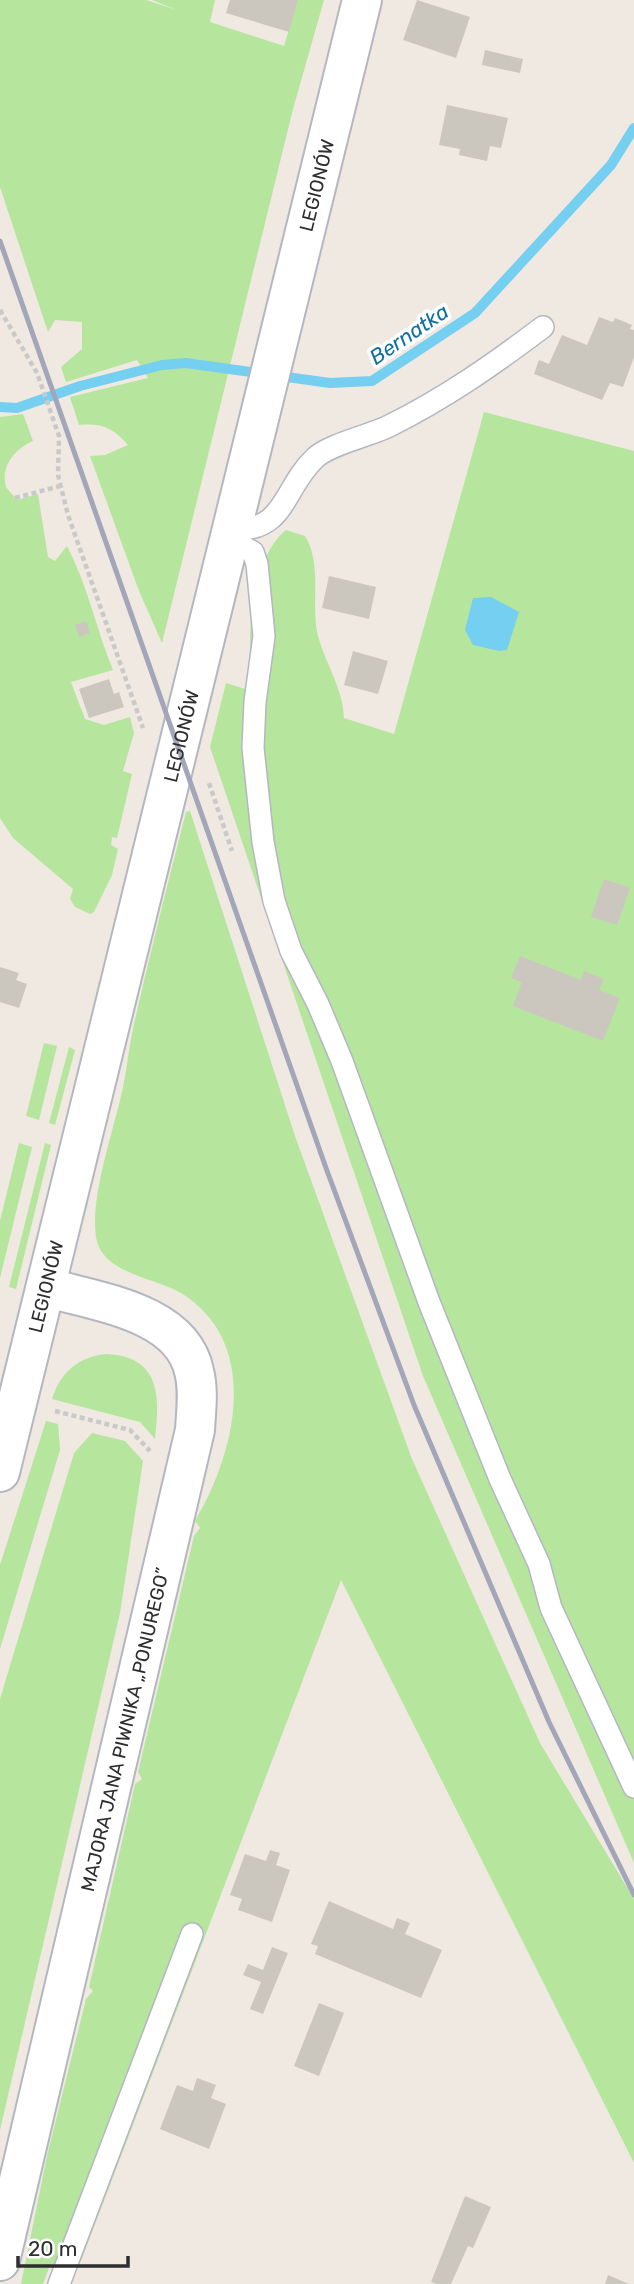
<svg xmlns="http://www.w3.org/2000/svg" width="634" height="2284" font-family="Rubik,sans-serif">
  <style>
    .green { fill: #b6e59e }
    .water { fill: #75cff0 }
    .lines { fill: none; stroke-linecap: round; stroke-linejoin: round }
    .stream { stroke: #75cff0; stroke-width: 10 }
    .building { fill: #cbc7bf }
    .service-casing { stroke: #b4b7c1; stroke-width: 24 }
    .minor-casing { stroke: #b4b7c1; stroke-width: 42 }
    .tertiary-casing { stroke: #b4b7c1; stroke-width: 42 }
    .path { stroke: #c9c9c9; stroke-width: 4.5; stroke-dasharray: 5 3.5; stroke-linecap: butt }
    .service { stroke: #fff; stroke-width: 21 }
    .minor { stroke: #fff; stroke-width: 38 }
    .tertiary { stroke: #fff; stroke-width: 38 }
    .rail { stroke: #a3a6b8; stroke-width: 5 }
    .labels { text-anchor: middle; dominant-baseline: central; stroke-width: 7; stroke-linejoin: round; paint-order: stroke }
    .street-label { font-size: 19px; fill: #2e2e2e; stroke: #fff }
    .water-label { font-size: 21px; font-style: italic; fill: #0d6fa3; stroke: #fff }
  </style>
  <rect width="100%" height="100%" fill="#efe9e1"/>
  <g class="green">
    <path d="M0 0H146L177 10 152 0H215L210 22 284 46 298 0H324L293 109 162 643 139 591 90 456 105 455 128 445C113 428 102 423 79 425L70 397 148 378 137 360 66 382 61 367 82 349V322L55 320 48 332 0 187Z"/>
    <path d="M484 412 634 451V1863L423 1376 210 747 226 683 255 692C245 648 248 561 286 530L305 536C323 565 310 604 318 636 326 665 343 688 344 718L394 734Z"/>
    <path d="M23 414 33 441C16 448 0 466 6 487 8 490 14 496 17 500L38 494 48 557 55 561 67 546C88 586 96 629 113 670L71 682 85 719 104 725 130 717 134 733 123 771 132 774 117 838 112 837 111 845 118 849 112 875 94 912 90 914 75 907 70 899 73 889 13 838 0 818V417Z"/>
    <path d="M190 811 295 1136 412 1459 540 1743 634 1899V2163L341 1580 81 2261 68 2260 50 2265 43 2284H21L47 2156 86 1999 93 1991 89 1987 135 1784 142 1779 138 1772 194 1536 200 1528 195 1521C236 1452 262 1343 181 1293 154 1277 102 1274 96 1237 90 1198 113 1132 122 1092 127 1069 129 1046 134 1024 150 953 168 883 186 812Z"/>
    <path d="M44 1043 57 1046 39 1120 26 1116Z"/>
    <path d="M69 1047 75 1050 55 1125 49 1123Z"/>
    <path d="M19 1143 32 1147 0 1278V1221Z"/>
    <path d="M45 1143 51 1145 16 1289 9 1287Z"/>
    <path d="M107 1354C161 1357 160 1397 155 1439L140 1422 52 1399C60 1373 79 1356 107 1354Z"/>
    <path d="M46 1421 58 1424 60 1450 0 1649V1565Z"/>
    <path d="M92 1433 125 1441 143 1461 120 1613 0 2130V1699L74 1453Z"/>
  </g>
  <path class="water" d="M491 597 519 612 507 650 499 651 473 645 465 630 473 598Z"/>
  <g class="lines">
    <path class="stream" d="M0 407 17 408 80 386 162 365 186 363 330 383 372 381 475 313 611 165 634 128"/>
  </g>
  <g class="building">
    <path d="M230 0H298L289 32 226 13Z"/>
    <path d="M417 0 470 17 456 58 403 40Z"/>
    <path d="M485 50 523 59 520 73 482 65Z"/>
    <path d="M447 105 508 118 501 148 490 146 487 161 459 155 460 149 439 145Z"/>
    <path d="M599 317 613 322 615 318 632 325 630 329 634 330V357L623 387 610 383 602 400 534 374 539 360 549 364 562 335 587 345Z"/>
    <path d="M329 576 376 587 369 619 322 608Z"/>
    <path d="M86 621 90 633 79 637 75 625Z"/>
    <path d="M353 651 388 661 378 694 344 685Z"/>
    <path d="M109 679 114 694 119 692 124 707 89 718 79 689Z"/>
    <path d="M604 879 630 888 617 925 591 917Z"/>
    <path d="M520 956 581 980 584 971 604 979 599 990 620 998 603 1041 513 1006 522 982 511 978Z"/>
    <path d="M0 967 19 973 16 980 27 984 19 1008 0 1002Z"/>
    <path d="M270 1850 280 1853 276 1865 290 1870 272 1922 238 1910 242 1899 230 1895 245 1854 266 1861Z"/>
    <path d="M329 1901 393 1929 397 1918 410 1923 405 1934 442 1950 421 1998 315 1954 318 1946 311 1944Z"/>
    <path d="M272 1947 288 1953 263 2014 250 2009 261 1982 243 1975 248 1964 263 1970Z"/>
    <path d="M319 2003 344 2013 319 2076 294 2066Z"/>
    <path d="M197 2078 216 2085 211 2098 226 2104 209 2149 160 2129 177 2085 193 2091Z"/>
    <path d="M465 2196 491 2207 473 2248 468 2246 451 2284H436L431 2282Z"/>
    <path d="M608 2275 629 2284H605Z"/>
  </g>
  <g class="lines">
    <g class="service-casing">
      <g id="service">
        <path d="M231 529C286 533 282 489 315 458 330 444 369 436 389 426 444 399 494 364 543 327"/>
        <path d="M228 538 253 552 257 564 264 636 255 702 253 748 263 842 274 901 291 951 318 1004 342 1061 429 1302 500 1479 539 1564 551 1608 634 1787"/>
        <path d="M59 2284 192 1934"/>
      </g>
    </g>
    <g class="minor-casing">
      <g id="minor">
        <path id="s1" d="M0 2261 195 1430C196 1411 199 1390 194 1371 181 1311 95 1302 46 1287"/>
      </g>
    </g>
    <g class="tertiary-casing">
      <g id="tertiary">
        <path id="s2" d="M0 1472 362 0"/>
      </g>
    </g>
    <g class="path">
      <path d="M0 310 37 373 59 436 58 475 68 515 143 728"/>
      <path d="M15 498 60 486"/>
      <path d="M209 783 232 851"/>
      <path d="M55 1411 130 1430 150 1451"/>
    </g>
    <use href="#service" class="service"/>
    <use href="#minor" class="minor"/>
    <use href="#tertiary" class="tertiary"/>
    <path class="rail" d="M0 241 326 1168 414 1405 549 1722 634 1895"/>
  </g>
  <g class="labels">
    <g class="street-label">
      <text stroke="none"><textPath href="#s2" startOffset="1325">LEGIONÓW</textPath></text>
      <text stroke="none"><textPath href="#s2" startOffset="758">LEGIONÓW</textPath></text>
      <text stroke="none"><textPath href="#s2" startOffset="191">LEGIONÓW</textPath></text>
      <text stroke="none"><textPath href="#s1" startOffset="546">MAJORA JANA PIWNIKA „PONUREGO”</textPath></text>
    </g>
    <g class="water-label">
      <text transform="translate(409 334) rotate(-34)">Bernatka</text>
    </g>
  </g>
  <path d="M18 2256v10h110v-10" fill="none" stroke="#2e2e2e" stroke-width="3.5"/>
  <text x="28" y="2256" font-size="21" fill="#2e2e2e" stroke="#ffffff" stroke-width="5" paint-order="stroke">20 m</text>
</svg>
